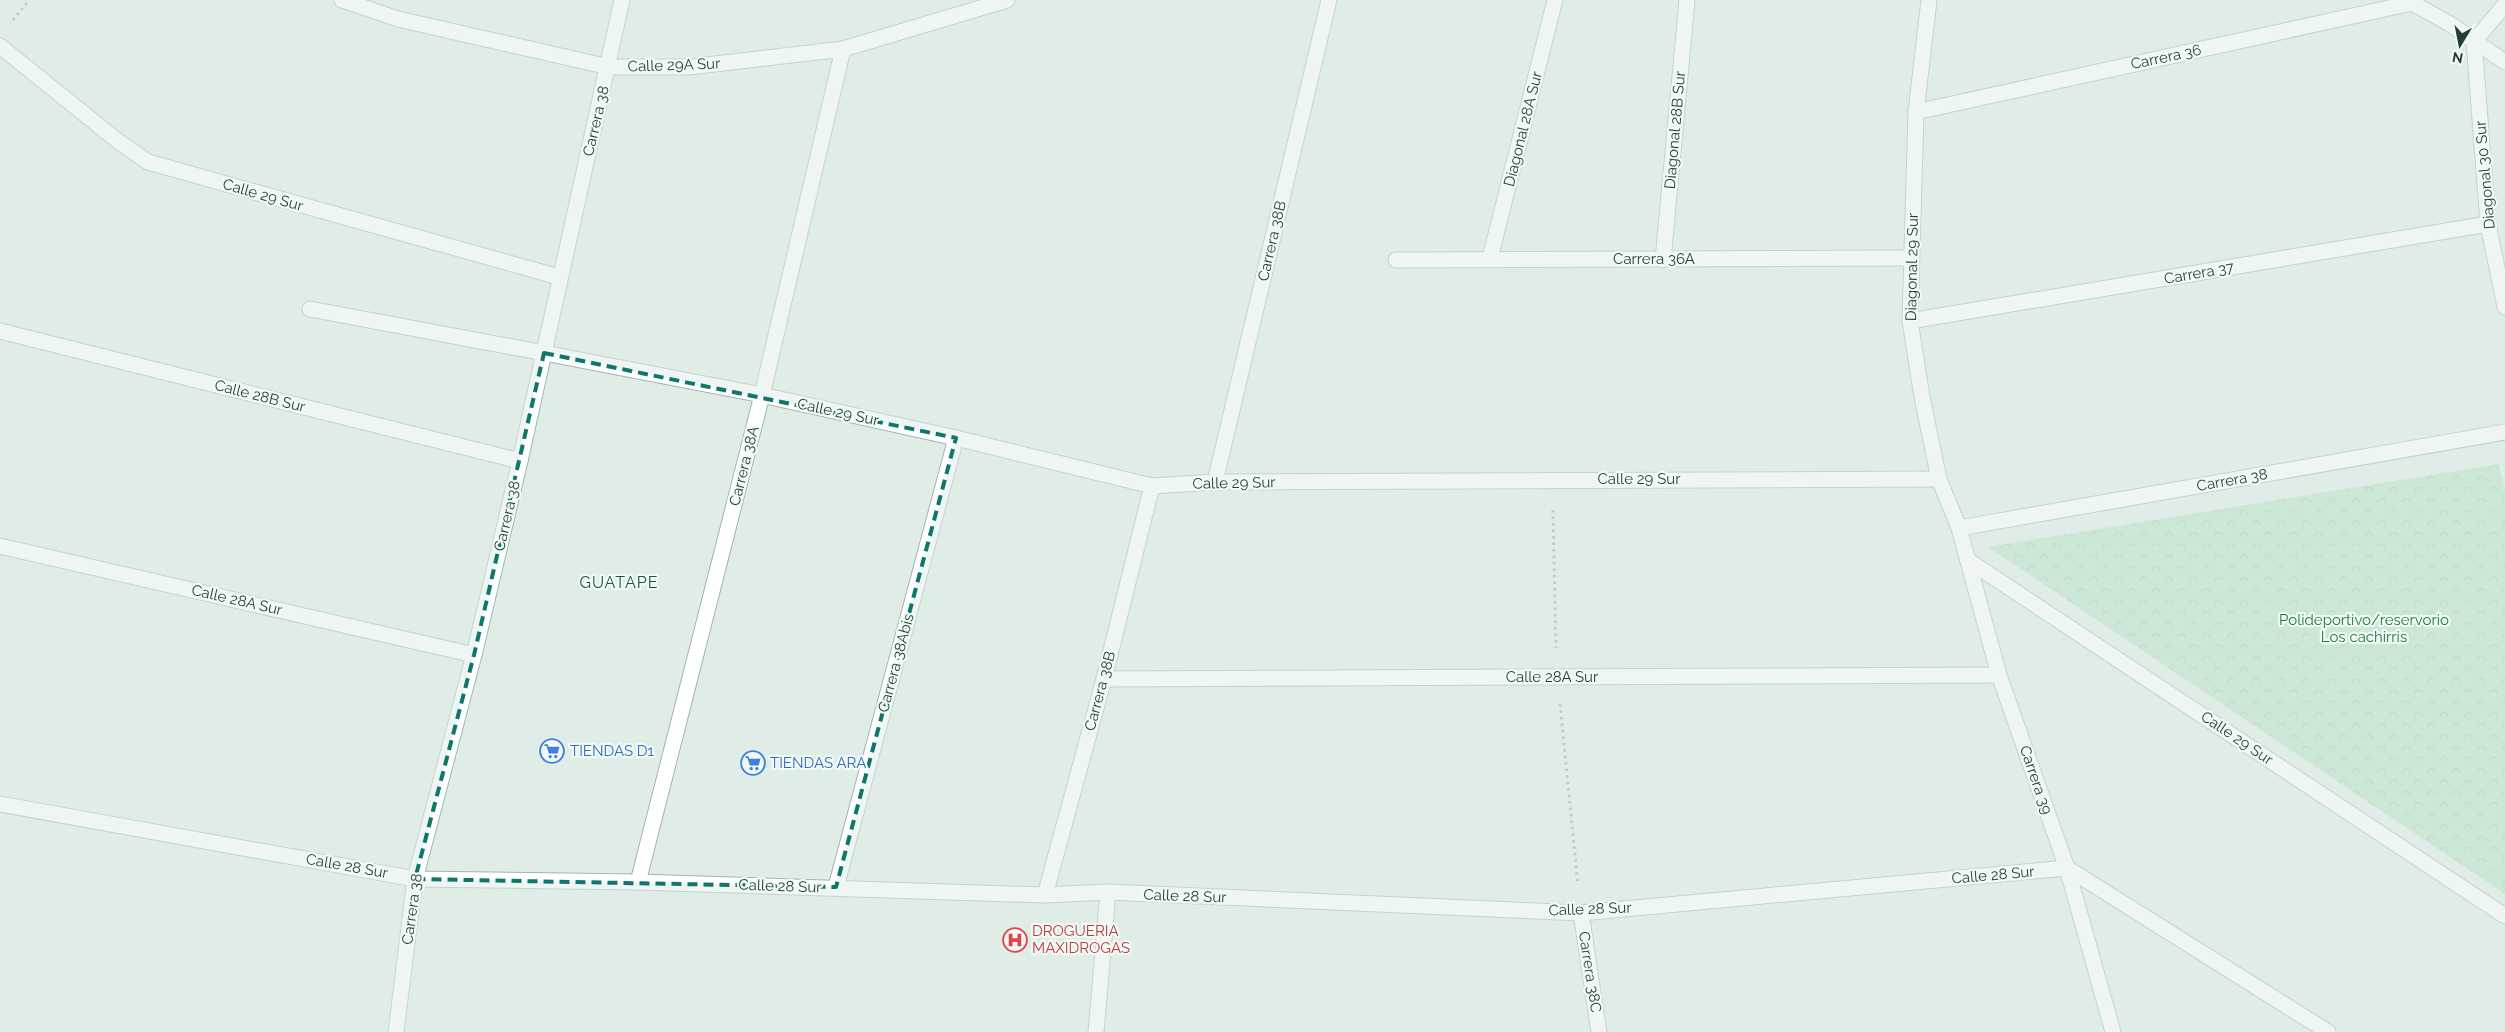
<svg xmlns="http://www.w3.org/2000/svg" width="2505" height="1032" font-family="Raleway,sans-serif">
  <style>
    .park { fill: url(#park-crowns) }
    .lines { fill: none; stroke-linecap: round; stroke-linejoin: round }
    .lane-casing { stroke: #a2b5ae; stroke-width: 17 }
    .street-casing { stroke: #a2b5ae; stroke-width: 17 }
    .secondary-casing { stroke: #9dbaaf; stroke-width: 17 }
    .path { stroke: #7db4a0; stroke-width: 3; stroke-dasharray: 2.5 4; stroke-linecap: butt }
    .lane { stroke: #fff; stroke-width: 15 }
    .street { stroke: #fff; stroke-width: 15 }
    .secondary { stroke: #fff; stroke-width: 15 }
    .marked { fill: none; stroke: #0f766e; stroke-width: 4; stroke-dasharray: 10 6; stroke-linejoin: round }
    .labels { text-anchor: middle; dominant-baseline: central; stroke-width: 4.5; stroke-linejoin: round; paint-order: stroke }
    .street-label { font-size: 15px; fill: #1f3f35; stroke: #f1f9f5 }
    .park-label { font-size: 15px; fill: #247b42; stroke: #f1f9f5 }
    .shop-label { font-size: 15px; fill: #366cbe; stroke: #f1f9f5; text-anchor: start }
    .health-label { font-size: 15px; fill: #be3a42; stroke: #f1f9f5; text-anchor: start }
    .neighbourhood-label { font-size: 16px; letter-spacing: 1px; fill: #185443; stroke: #f1f9f5 }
  </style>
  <defs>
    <pattern id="park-crowns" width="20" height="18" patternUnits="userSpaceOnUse" patternTransform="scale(1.25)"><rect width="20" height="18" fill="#b6e1c0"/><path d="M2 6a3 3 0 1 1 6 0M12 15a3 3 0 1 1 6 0" fill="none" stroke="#9cc2a6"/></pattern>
  </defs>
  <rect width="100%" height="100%" fill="#e0ede7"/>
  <path class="park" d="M2499 464 2505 491V894L1988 547Z"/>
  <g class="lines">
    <g class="lane-casing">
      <path id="lane" d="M310 309 544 353"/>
    </g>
    <g class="street-casing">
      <g id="street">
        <path d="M342 0 398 19 609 67H689L843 49 1007 0"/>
        <path d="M1929 0 1916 112 1910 321 1922 397 1939 479 1959 528 1999 675 2067 868 2113 1032"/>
        <path d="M2407 0 2450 24 2505 62"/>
        <path d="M2505 5 2474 41 2488 224 2505 307"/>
        <path d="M0 46 119 142 148 162 559 277"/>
        <path d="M1916 112 2412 3 2414 0"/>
        <path d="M1490 258 1555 0"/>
        <path d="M1396 260 1911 258"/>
        <path d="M1663 260 1687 0"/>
        <path d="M1910 321 2488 224"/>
        <path d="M0 331 520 461"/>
        <path d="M544 353 762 395 956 438 1152 486 1215 482 1939 479"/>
        <path d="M1215 482 1329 0"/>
        <path d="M1959 528 2505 432"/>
        <path d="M0 546 474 655"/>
        <path d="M1969 561 2505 916"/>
        <path d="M1104 679 1999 675"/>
        <path d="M0 804 415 879 638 882 1045 895 1108 892 1581 913 2067 868 2328 1032"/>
        <path d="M638 882 762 395 843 49"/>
        <path d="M836 887 956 438"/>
        <path d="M1045 895 1104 679 1152 486"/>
        <path d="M1581 913 1599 1032"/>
        <path d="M1096 1032 1108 892"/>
      </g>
    </g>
    <g class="secondary-casing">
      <path id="secondary" d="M396 1032 415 879 474 655 520 461 622 0"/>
    </g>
    <g class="path">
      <path d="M13 20 29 0"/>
      <path d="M1553 510 1556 648"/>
      <path d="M1560 704 1578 885"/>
    </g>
    <use href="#lane" class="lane"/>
    <use href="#street" class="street"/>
    <use href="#secondary" class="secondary"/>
  </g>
  <path d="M0 0H2505V1032H0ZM544 353 956 438 836 887 415 879 474 655Z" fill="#e0ede7" fill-opacity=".55" fill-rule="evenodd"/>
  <path class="marked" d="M544 353 956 438 836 887 415 879 474 655Z"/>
  <defs>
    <g id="supermarket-ring" transform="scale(1.25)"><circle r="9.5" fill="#f1f9f5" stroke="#3f7fe0" stroke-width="1.5"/><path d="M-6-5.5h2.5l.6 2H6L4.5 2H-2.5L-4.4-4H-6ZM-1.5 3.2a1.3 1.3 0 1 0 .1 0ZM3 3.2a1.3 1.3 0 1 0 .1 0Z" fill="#3f7fe0"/></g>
    <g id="hospital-ring" transform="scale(1.25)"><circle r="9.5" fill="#f1f9f5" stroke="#e0444e" stroke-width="1.5"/><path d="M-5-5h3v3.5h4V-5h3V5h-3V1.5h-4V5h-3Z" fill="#e0444e"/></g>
  </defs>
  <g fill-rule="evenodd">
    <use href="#supermarket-ring" x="552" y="751"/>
    <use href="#supermarket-ring" x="753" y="763"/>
    <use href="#hospital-ring" x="1015" y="940"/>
  </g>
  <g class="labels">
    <g class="street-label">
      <text transform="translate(2166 57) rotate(-12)">Carrera 36</text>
      <text transform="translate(674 65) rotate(-2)">Calle 29A Sur</text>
      <text transform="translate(596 121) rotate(-77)">Carrera 38</text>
      <text transform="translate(1523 129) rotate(-76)">Diagonal 28A Sur</text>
      <text transform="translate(1675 130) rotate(-85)">Diagonal 28B Sur</text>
      <text transform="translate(2485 175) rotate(-95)">Diagonal 30 Sur</text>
      <text transform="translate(263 195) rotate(16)">Calle 29 Sur</text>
      <text transform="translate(1272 241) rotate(-77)">Carrera 38B</text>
      <text x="1654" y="259">Carrera 36A</text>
      <text transform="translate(1912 267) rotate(-89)">Diagonal 29 Sur</text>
      <text transform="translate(2199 273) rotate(-10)">Carrera 37</text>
      <text transform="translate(260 396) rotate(14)">Calle 28B Sur</text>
      <text transform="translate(838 412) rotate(12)">Calle 29 Sur</text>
      <text transform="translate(744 466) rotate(-76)">Carrera 38A</text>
      <text x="1639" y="479">Calle 29 Sur</text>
      <text transform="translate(2232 480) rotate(-10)">Carrera 38</text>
      <text transform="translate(1234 483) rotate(-1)">Calle 29 Sur</text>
      <text transform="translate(507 516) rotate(-77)">Carrera 38</text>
      <text transform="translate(237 600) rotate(13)">Calle 28A Sur</text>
      <text transform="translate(896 663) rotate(-75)">Carrera 38Abis</text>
      <text x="1552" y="677">Calle 28A Sur</text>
      <text transform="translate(1100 691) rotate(-75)">Carrera 38B</text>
      <text transform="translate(2237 738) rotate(34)">Calle 29 Sur</text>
      <text transform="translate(2036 780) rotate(71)">Carrera 39</text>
      <text transform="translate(347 866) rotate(10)">Calle 28 Sur</text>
      <text transform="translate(1993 875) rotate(-5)">Calle 28 Sur</text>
      <text transform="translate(780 886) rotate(2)">Calle 28 Sur</text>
      <text transform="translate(1185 896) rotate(2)">Calle 28 Sur</text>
      <text transform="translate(412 909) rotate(-82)">Carrera 38</text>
      <text transform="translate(1590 909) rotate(-2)">Calle 28 Sur</text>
      <text transform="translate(1590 972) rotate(81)">Carrera 38C</text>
    </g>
    <g class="park-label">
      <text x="2364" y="620">Polideportivo/reservorio<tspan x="2364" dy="17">Los cachirris</tspan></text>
    </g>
    <g class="shop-label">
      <text x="570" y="751">TIENDAS D1</text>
      <text x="770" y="763">TIENDAS ARA</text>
    </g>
    <g class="health-label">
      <text x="1032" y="931">DROGUERIA<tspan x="1032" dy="17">MAXIDROGAS</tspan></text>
    </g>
    <g class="neighbourhood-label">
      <text x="619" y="582">GUATAPE</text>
    </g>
  </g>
  <g transform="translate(2460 45) rotate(190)" stroke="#f1f9f5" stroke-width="4" paint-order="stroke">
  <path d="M0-4L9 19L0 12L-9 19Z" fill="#1f3f35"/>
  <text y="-8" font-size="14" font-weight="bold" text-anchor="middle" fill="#1f3f35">N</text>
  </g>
</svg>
